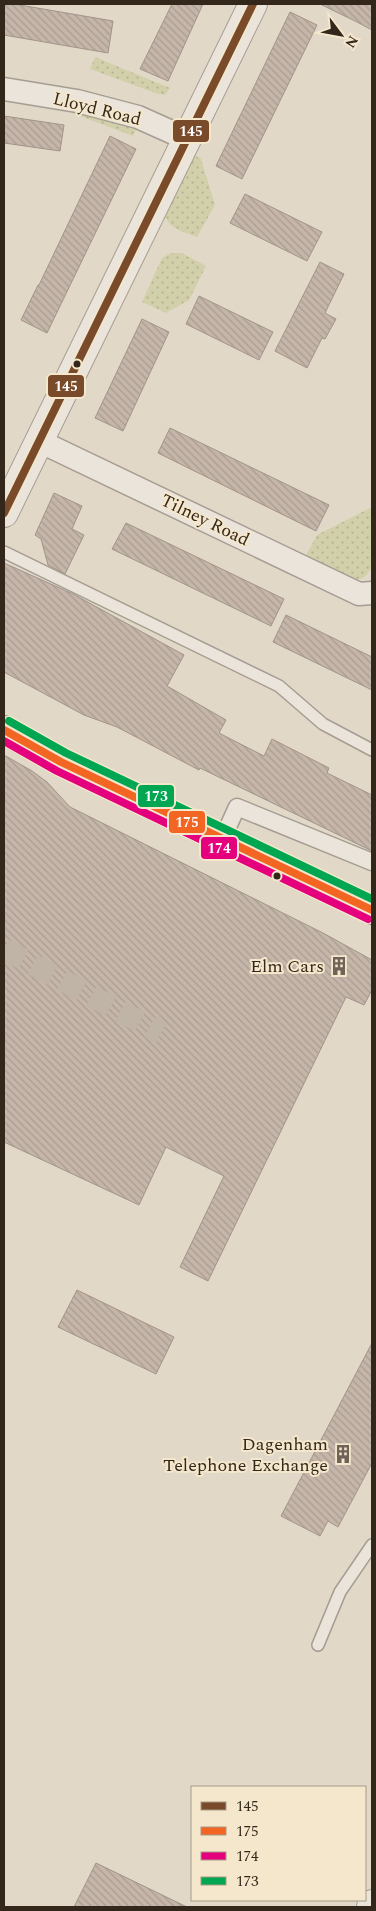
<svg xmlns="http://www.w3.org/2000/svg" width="376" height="1911" font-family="Spectral,serif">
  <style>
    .grass { fill: url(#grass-dots) }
    .building { fill: url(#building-back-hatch); stroke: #a19488 }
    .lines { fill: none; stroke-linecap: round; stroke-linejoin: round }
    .minor-tunnel { stroke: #bfb4a5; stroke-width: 22; stroke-dasharray: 22 11; stroke-linecap: butt }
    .service-casing { stroke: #a69d92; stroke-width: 14 }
    .pedestrian-casing { stroke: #a69d92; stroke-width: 19 }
    .minor-casing { stroke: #a69d92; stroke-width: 25 }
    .tertiary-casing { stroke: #a69d92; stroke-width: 30 }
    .primary-casing { stroke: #8c8378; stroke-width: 30 }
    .service { stroke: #eae4da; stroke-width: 11 }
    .pedestrian { stroke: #eae4da; stroke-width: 16 }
    .minor { stroke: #eae4da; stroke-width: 22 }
    .tertiary { stroke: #eae4da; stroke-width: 28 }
    .primary { stroke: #e1dacb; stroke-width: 28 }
    .bus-1-casing { stroke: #f4e7cc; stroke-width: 11 }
    .bus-2-casing { stroke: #f4e7cc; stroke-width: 11 }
    .bus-3-casing { stroke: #f4e7cc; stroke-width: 11 }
    .bus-4-casing { stroke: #f4e7cc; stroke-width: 11 }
    .bus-1 { stroke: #7a4b2a; stroke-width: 8 }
    .bus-2 { stroke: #f26522; stroke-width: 8 }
    .bus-3 { stroke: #e5007d; stroke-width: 8 }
    .bus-4 { stroke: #00a651; stroke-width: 8 }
    .bus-dot { fill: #33261b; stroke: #f4e7cc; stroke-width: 2 }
    .labels { text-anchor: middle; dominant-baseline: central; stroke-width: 4; stroke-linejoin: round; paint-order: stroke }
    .street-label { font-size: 18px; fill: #33261b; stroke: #f4e7cc }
    .poi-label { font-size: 18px; fill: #33261b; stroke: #f4e7cc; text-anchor: end }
    .line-badge { stroke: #f4e7cc; stroke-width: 2 }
    .badge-label { font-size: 14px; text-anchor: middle; font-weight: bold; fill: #fff }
  </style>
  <defs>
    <pattern id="grass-dots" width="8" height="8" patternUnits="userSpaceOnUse" patternTransform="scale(1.25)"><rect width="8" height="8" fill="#d2d0aa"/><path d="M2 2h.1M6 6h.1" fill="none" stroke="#b5b292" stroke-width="1.8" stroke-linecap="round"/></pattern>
    <pattern id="building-back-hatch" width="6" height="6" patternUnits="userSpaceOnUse" patternTransform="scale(1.25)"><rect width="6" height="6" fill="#c5b6a9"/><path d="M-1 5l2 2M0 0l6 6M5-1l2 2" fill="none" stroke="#aa9c91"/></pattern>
  </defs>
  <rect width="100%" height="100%" fill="#e2d8c8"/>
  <g class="grass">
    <path d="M95 57 170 88 165 95 158 94 90 69Z"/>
    <path d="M75 105 136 129 133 136 72 113Z"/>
    <path d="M193 154 201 159 215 205 197 237C183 231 166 229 164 211Z"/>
    <path d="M171 253H182L206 266 189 300 166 313 142 302 162 258Z"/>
    <path d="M370 508 372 509V567C369 573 364 579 357 580 345 581 316 563 305 557L317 535Z"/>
  </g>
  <g class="building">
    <path d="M4 4H14L113 21 108 53 4 35Z"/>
    <path d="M172 4H203L168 81 140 69Z"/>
    <path d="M320 4H372V30L357 22Z"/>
    <path d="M290 12 317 25 242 179 216 166Z"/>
    <path d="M4 116 64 125 60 151 4 143Z"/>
    <path d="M110 136 136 149 47 333 21 320 38 285H39Z"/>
    <path d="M245 194 322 232 307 261 230 223Z"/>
    <path d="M320 262 344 274 325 313 336 319 325 339 322 338 307 368 275 351Z"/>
    <path d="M199 296 273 332 259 360 186 324Z"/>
    <path d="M142 319 169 332 123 431 95 418Z"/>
    <path d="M170 428 329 505 316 531 158 453Z"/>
    <path d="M54 493 82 506 72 529 84 535 65 574 48 565 41 539 35 535Z"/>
    <path d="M126 523 284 599 271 626 112 549Z"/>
    <path d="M4 563 73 594 184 655 167 686 226 720 219 733 264 756 272 739 329 768 327 773 372 795V851L200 768 199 770 117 727 84 715 4 672Z"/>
    <path d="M286 615 372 657V690L273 642Z"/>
    <path d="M4 755 32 771 47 782 70 807 323 933 372 960V990L364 1005 346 997 208 1281 180 1267 224 1176 166 1147 139 1205 4 1142Z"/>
    <path d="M77 1290 174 1337 156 1374 58 1327Z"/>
    <path d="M372 1343V1463L338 1527 328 1521 320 1536 281 1516Z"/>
    <path d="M96 1863 187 1907H74Z"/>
  </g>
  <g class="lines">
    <path class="minor-tunnel" d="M4 949 161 1033"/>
    <g class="service-casing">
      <g id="service">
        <path d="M4 552 279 686 323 724 372 750"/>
        <path d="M318 1645 340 1592 372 1545"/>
      </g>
    </g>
    <g class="pedestrian-casing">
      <path id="pedestrian" d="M223 838 237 807 372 862"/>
    </g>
    <g class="minor-casing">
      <g id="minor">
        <path d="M4 89 77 101 138 117 187 139"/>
        <path d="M39 441 359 594 372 593"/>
      </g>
    </g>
    <g class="tertiary-casing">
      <g id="tertiary">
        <path d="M4 513 253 4"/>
        <path d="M371 1907 372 1904"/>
      </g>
    </g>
    <g class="primary-casing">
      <path id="primary" d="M4 730 61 762 372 910"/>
    </g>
    <use href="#service" class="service"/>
    <use href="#pedestrian" class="pedestrian"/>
    <use href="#minor" class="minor"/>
    <use href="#tertiary" class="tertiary"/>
    <use href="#primary" class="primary"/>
    <g class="bus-1-casing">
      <path id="bus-1" d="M4 513 253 4"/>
    </g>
    <g class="bus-2-casing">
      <path id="bus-2" d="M4 730 61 762 372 910"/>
    </g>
    <g class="bus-3-casing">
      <path id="bus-3" d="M4 741 57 771 368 919"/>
    </g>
    <g class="bus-4-casing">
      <path id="bus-4" d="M9 721 66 753 372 899"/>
    </g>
    <use href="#bus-1" class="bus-1"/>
    <use href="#bus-2" class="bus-2"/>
    <use href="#bus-3" class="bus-3"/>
    <use href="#bus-4" class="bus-4"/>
  </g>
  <defs>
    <g id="building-bare" transform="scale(1.5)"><path d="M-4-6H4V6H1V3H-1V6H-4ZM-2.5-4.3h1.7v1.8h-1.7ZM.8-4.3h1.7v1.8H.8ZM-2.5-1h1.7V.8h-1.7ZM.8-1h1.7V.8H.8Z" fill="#706458" stroke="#f4e7cc" stroke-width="2.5" paint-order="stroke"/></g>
  </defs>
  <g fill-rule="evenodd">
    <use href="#building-bare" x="339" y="966"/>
    <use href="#building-bare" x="343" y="1454"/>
  </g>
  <g class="bus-dot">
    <circle cx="77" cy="364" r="4.5"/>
    <circle cx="277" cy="876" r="4.5"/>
  </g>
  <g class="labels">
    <g class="street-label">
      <text transform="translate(97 109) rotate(14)">Lloyd Road</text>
      <text transform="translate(205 520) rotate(26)">Tilney Road</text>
    </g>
    <g class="poi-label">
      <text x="324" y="966">Elm Cars</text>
      <text x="328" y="1444">Dagenham<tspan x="328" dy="21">Telephone Exchange</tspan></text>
    </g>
  </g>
  <g class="line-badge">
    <rect x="172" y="119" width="38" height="24" rx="5" fill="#7a4b2a"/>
    <rect x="47" y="374" width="38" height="24" rx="5" fill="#7a4b2a"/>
    <rect x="137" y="784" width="38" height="24" rx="5" fill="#00a651"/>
    <rect x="168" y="810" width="38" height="24" rx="5" fill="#f26522"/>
    <rect x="200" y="836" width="38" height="24" rx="5" fill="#e5007d"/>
  </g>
  <g class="badge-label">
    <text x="191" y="136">145</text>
    <text x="66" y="391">145</text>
    <text x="156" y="801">173</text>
    <text x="187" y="827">175</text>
    <text x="219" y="853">174</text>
  </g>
  <rect width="376" height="1911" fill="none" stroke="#33261b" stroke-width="10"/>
  <rect x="191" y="1786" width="175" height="115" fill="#f4e7cc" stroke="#a79a85"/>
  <rect x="201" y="1802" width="25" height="8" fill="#7a4b2a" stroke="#a79a85"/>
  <text x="236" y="1811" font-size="15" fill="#33261b">145</text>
  <rect x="201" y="1827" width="25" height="8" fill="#f26522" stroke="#a79a85"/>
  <text x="236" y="1836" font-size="15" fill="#33261b">175</text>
  <rect x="201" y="1852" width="25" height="8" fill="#e5007d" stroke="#a79a85"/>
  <text x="236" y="1861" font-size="15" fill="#33261b">174</text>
  <rect x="201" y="1877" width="25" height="8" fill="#00a651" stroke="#a79a85"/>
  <text x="236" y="1886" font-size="15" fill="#33261b">173</text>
  <g transform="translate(341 35) rotate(122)" stroke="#f4e7cc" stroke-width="4" paint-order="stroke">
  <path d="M0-4L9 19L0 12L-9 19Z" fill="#33261b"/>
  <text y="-8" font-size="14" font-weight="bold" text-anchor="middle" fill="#33261b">N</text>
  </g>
</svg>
